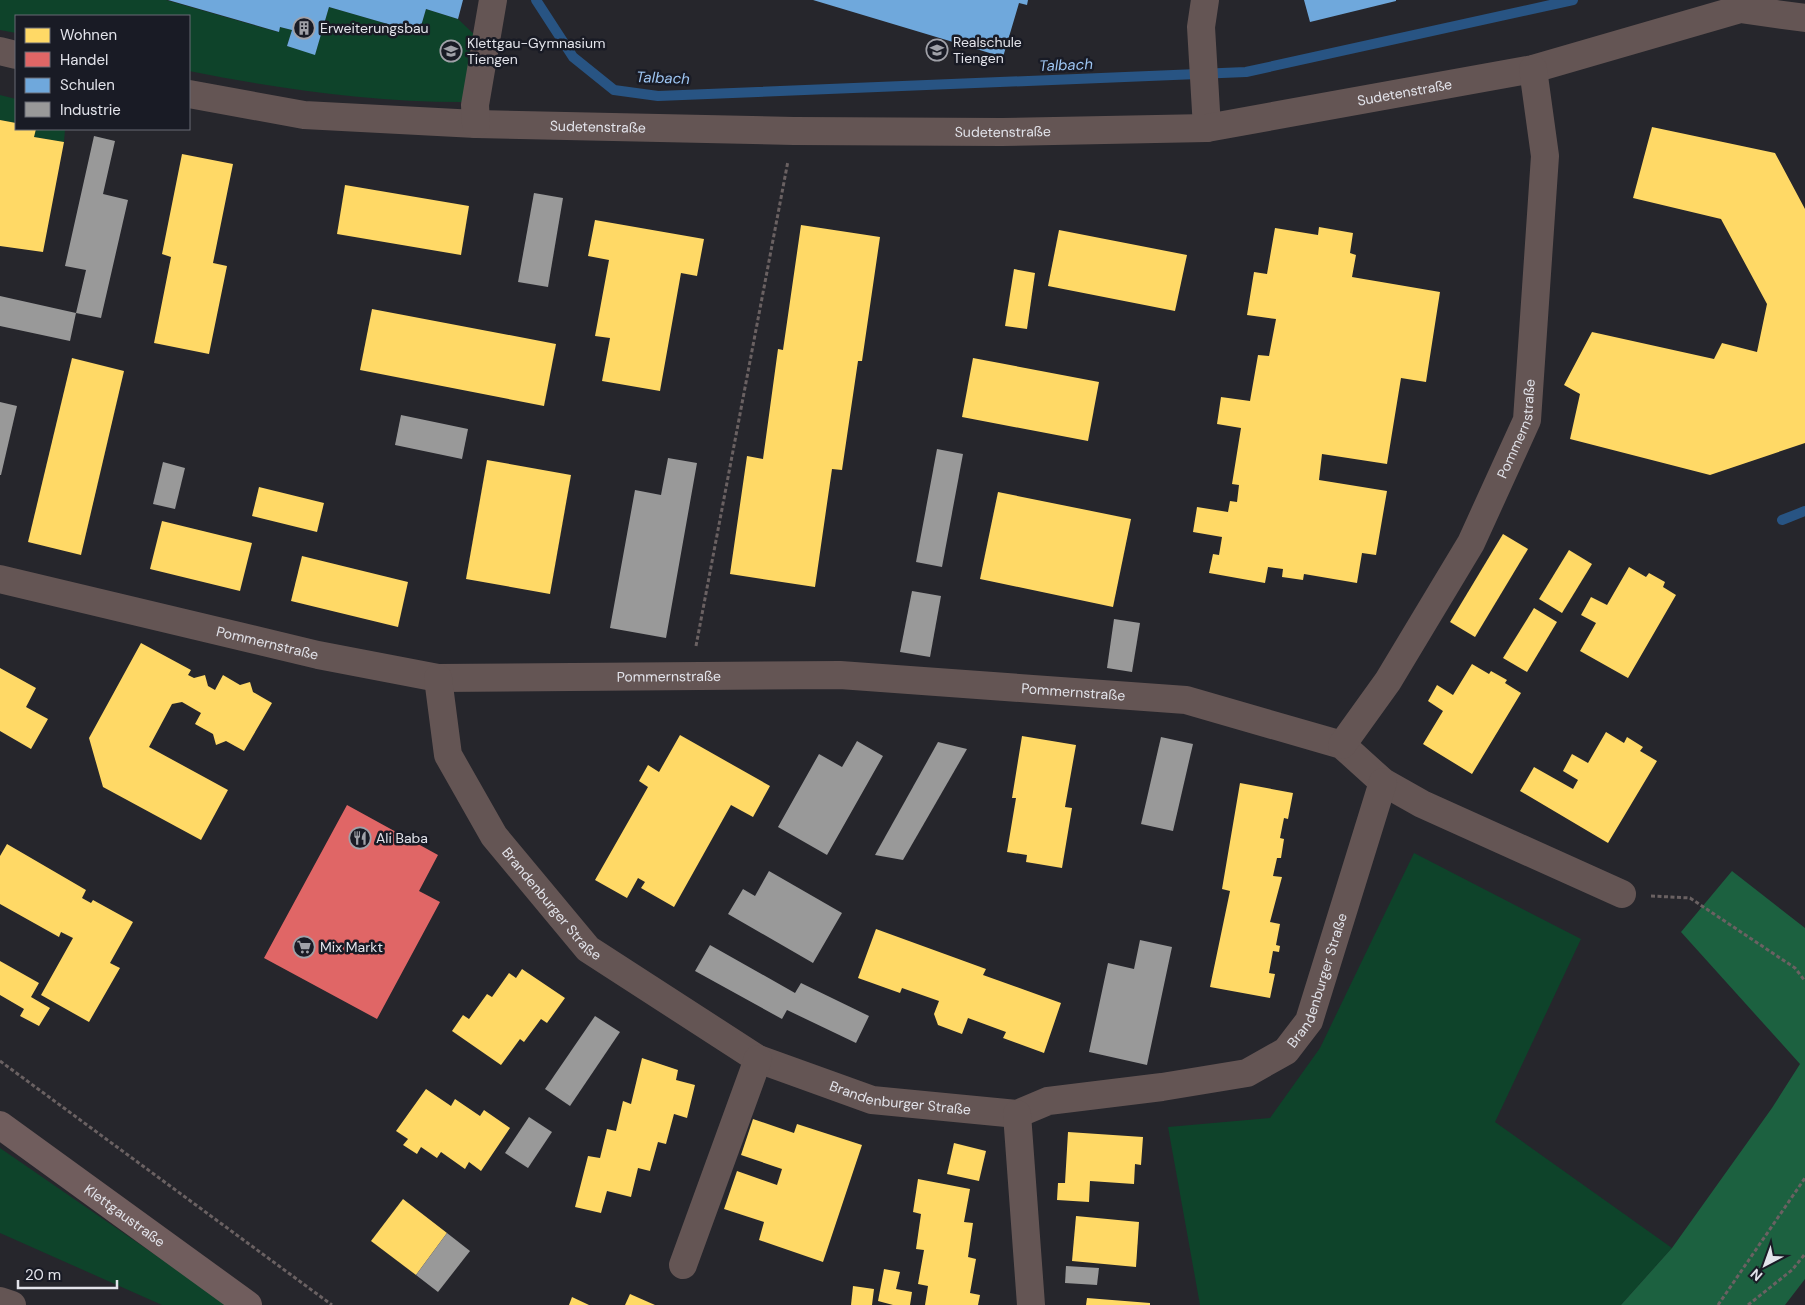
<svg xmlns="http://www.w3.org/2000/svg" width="1805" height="1305" font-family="'DM Sans',sans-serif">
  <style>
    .green { fill: #0e432a }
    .forest { fill: #1c6140 }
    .homes { fill: #ffd966 }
    .shops { fill: #e06666 }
    .schools { fill: #6fa8dc }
    .industry { fill: #999 }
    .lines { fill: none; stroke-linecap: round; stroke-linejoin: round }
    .stream { stroke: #285483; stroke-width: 10 }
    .path { stroke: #6a6162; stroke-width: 3; stroke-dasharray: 4 2.5; stroke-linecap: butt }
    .minor { stroke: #645554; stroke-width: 28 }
    .major { stroke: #705d5d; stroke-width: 28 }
    .labels { text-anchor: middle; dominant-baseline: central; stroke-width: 5; stroke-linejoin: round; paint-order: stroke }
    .poi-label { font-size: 14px; fill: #e2e3ea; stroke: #191b25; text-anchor: start }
    .street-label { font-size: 14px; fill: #e2e3ea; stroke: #191b25 }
    .water-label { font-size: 15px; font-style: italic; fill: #9ec6f3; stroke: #191b25 }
  </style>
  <rect width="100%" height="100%" fill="#26262c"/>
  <g class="green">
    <path d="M0 0H166L278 32 280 27 292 30 287 46 315 54 329 7 419 33 426 9 458 19 479 39 462 102C369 102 279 89 189 71V16H16V33L0 30Z"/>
    <path d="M0 95 16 99V123L0 120Z"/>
    <path d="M36 129H65L64 142 34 137Z"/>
    <path d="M1414 853 1581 939 1495 1122 1672 1248 1621 1305H1200L1168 1127 1270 1118 1320 1048Z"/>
    <path d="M0 1148 228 1305H162L0 1233Z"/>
  </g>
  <path class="forest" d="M1732 871 1805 928V1279L1785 1305H1621L1672 1248 1772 1108 1800 1064 1681 932Z"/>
  <g class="homes">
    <path d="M0 120 16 123V129H36L34 137 64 142 43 252 0 246Z"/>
    <path d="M1652 127 1775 153 1805 209V443L1710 475 1570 439 1580 394 1564 385 1592 332 1714 359 1722 343 1757 352 1767 304 1721 219 1633 198Z"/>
    <path d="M182 154 233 164 213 263 227 266 209 354 154 343 171 257 162 254Z"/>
    <path d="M345 185 469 206 461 255 337 234Z"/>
    <path d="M595 220 704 239 697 276 681 273 660 391 602 381 610 338 595 336 609 260 588 256Z"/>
    <path d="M801 225 880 237 862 361H858L842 470 832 469 815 587 730 574 747 456 763 459 778 349 783 350Z"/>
    <path d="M1319 227 1353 233 1350 253 1356 255 1352 277 1440 292 1426 382 1401 378 1387 464 1322 454 1319 480 1387 491 1376 555 1362 553 1357 583 1304 574 1303 580 1282 577 1283 569 1268 567 1265 583 1209 573 1213 554 1219 555 1222 537 1193 532 1197 507 1228 512 1230 501 1237 502 1239 485 1232 484 1241 428 1217 424 1221 397 1250 401 1258 355 1269 356 1276 319 1247 315 1254 272 1267 274 1275 228 1318 235Z"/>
    <path d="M1059 230 1187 255 1175 311 1048 286Z"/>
    <path d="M1014 269 1035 273 1027 329 1005 326Z"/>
    <path d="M372 309 556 344 544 406 360 370Z"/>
    <path d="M72 358 124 371 81 555 28 542Z"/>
    <path d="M973 358 1099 382 1088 441 962 417Z"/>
    <path d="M487 460 571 475 550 594 466 579Z"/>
    <path d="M259 487 324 503 317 532 252 516Z"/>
    <path d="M998 492 1131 519 1113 607 980 579Z"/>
    <path d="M162 521 252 543 240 591 150 569Z"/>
    <path d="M1503 534 1528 549 1475 637 1450 622Z"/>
    <path d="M1569 550 1592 564 1562 613 1539 599Z"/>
    <path d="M302 556 408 582 398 627 291 601Z"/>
    <path d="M1629 567 1646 577 1649 573 1665 582 1663 587 1676 595 1628 678 1580 651 1596 623 1581 615 1591 597 1607 605Z"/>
    <path d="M1534 608 1557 622 1527 672 1503 658Z"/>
    <path d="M141 643 191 670 188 675 194 678 205 675 208 686 215 690 223 675 240 685 250 682 253 692 272 703 244 751 226 741 216 745 213 734 195 724 201 713 182 702 172 704 149 747 228 790 201 840 103 787 89 738Z"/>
    <path d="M1472 664 1489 674 1491 671 1507 680 1505 683 1521 693 1472 774 1423 744 1443 711 1428 701 1437 685 1453 695Z"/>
    <path d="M0 668 36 688 26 707 48 719 31 749 0 731Z"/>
    <path d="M1606 732 1624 743 1627 737 1643 747 1640 751 1657 761 1608 843 1520 791 1534 767 1573 789 1578 780 1563 771 1572 754 1588 763Z"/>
    <path d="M680 735 770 786 753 817 731 805 674 907 641 888 645 882 638 878 627 898 595 880 648 787 639 781 648 765 659 772Z"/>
    <path d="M1022 736 1076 745 1065 807 1072 808 1062 868 1026 862 1027 855 1007 852 1016 798H1012Z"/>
    <path d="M1240 783 1293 793 1288 819 1284 818 1280 838 1284 839 1281 858H1277L1273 876 1282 877 1270 922 1280 924 1276 945 1280 946 1279 952 1273 951 1269 973 1275 974 1270 998 1210 987 1230 891 1222 889Z"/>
    <path d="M7 844 86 890 82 898 91 903 93 900 133 922 110 963 120 968 89 1022 41 995 73 938 61 932 59 937 0 904V856Z"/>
    <path d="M876 929 986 969 983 975 1061 1003 1044 1053 1003 1038 1006 1032 968 1018 962 1034 938 1025 934 1014 939 1001 902 988 900 993 858 978Z"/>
    <path d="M0 961 39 983 31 997 50 1008 39 1026 20 1016 24 1009 0 995Z"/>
    <path d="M522 969 565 998 547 1023 541 1019 524 1042 520 1039 501 1065 452 1031 463 1015 469 1019 487 994 492 997 509 973 516 978Z"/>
    <path d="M642 1058 678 1070 676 1080 695 1085 687 1118 674 1114 666 1144 658 1142 650 1171 638 1168 631 1197 607 1191 601 1213 575 1207 588 1156 600 1158 607 1129 616 1131 623 1101 631 1104Z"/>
    <path d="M426 1089 451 1106 455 1099 480 1116 484 1110 510 1128 481 1171 469 1162 465 1169 441 1152 437 1158 421 1147 417 1154 403 1145 408 1139 396 1131Z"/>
    <path d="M753 1119 794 1133 797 1124 862 1145 823 1262 759 1240 764 1222 724 1209 737 1171 777 1185 782 1169 741 1155Z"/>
    <path d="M1068 1132 1143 1137 1141 1165 1135 1164 1134 1184 1090 1181 1089 1202 1057 1200 1058 1183H1065Z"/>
    <path d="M954 1143 986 1151 979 1181 947 1174Z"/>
    <path d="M918 1179 970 1189 964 1222 973 1223 968 1257 976 1259 970 1293 980 1295 978 1305H925L928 1286 918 1284 924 1250 916 1249 921 1214 913 1212Z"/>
    <path d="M403 1199 447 1233 416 1275 371 1241Z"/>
    <path d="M1076 1216 1139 1222 1136 1267 1072 1261Z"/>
    <path d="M884 1269 900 1272 896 1289 912 1292 910 1305H893L878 1301Z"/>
    <path d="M853 1286 874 1289 872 1305H851Z"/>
    <path d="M630 1294 655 1305H625Z"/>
    <path d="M572 1297 589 1305H569Z"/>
    <path d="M1087 1298 1150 1303V1305H1086Z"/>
  </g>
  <path class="shops" d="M347 805 438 855 419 891 440 902 377 1019 264 958Z"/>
  <g class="schools">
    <path d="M168 0H463L458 19 426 9 419 33 329 7 315 55 287 46 292 30 280 27 279 32Z"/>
    <path d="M813 0H1028L1027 5 1019 3 1003 57Z"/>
    <path d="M1304 0H1396V1L1310 22Z"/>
  </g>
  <g class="industry">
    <path d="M94 136 115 141 103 194 128 200 101 318 76 313 70 341 0 326V296L76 313 86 270 65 266Z"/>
    <path d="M534 193 563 198 548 287 518 282Z"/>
    <path d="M0 402 17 406 1 475H0Z"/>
    <path d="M401 415 468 429 462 459 395 445Z"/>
    <path d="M937 449 963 454 942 567 916 562Z"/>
    <path d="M668 458 697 463 666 638 610 628 635 490 661 495Z"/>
    <path d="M163 462 185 468 175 509 153 504Z"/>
    <path d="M912 591 941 596 930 657 900 652Z"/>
    <path d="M1114 619 1140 623 1132 672 1107 668Z"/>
    <path d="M1161 737 1193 744 1173 831 1141 824Z"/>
    <path d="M857 741 883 756 827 855 778 827 819 754 842 767Z"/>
    <path d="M938 742 967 749 903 860 875 855Z"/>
    <path d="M769 871 842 913 813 963 728 914 743 889 755 896Z"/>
    <path d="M1140 940 1172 947 1147 1065 1089 1052 1108 963 1134 969Z"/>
    <path d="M710 945 795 993 801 983 869 1016 856 1043 787 1010 782 1019 695 971Z"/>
    <path d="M595 1016 620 1032 570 1106 545 1089Z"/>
    <path d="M529 1117 552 1132 528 1168 505 1153Z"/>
    <path d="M447 1233 470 1251 438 1292 416 1275Z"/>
    <path d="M1066 1266 1099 1268 1097 1285 1065 1283Z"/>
  </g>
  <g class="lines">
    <g class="stream">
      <path d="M536 0 573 57 614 90 658 96 1246 72 1573 0"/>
      <path d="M1782 520 1805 511"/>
    </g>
    <g class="path">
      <path d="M696 646 788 161"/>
      <path d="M1651 896 1690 898 1795 968 1805 981"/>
      <path d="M0 1061 332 1305"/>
      <path d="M1718 1305 1805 1178"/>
      <path d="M1748 1305 1792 1270 1805 1254"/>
    </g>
    <g class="minor">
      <path d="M1205 0 1201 27 1207 128"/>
      <path d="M0 51 16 55"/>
      <path id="s1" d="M189 94 304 115 476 124 794 131 1002 132 1207 128 1533 69 1740 9 1805 18"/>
      <path d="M476 124 475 105 493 0"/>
      <path id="s2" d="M0 579 318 655 438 678 840 675 1186 700 1342 745 1383 782 1422 804 1622 894"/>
      <path id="s3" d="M438 678 448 755 494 836 588 949 758 1059 872 1100 1017 1114 1048 1101 1162 1087 1247 1073 1286 1051 1309 1021 1383 782"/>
      <path id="s4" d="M1342 745 1388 681 1471 543 1527 420 1545 156 1533 69"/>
      <path d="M1017 1114 1031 1305"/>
      <path d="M683 1265 758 1059"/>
      <path d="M0 1301 12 1305"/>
    </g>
    <path class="major" id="s5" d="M0 1125 248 1305"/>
  </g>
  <defs>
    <g id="building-ring" transform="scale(1.125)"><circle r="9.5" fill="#191b25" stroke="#a0a1a8" stroke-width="1.5"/><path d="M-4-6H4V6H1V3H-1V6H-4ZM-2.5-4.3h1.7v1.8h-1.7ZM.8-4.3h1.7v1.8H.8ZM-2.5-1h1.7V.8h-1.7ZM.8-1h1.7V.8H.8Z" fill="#a0a1a8"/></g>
    <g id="school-ring" transform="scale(1.125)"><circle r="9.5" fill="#191b25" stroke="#a0a1a8" stroke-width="1.5"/><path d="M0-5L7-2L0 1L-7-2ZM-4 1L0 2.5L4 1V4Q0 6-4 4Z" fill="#a0a1a8"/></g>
    <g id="restaurant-ring" transform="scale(1.125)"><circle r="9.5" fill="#191b25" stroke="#a0a1a8" stroke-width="1.5"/><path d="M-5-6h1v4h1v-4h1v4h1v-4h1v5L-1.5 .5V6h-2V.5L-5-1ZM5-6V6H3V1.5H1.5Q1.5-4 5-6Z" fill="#a0a1a8"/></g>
    <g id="supermarket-ring" transform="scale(1.125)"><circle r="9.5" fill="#191b25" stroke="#a0a1a8" stroke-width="1.5"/><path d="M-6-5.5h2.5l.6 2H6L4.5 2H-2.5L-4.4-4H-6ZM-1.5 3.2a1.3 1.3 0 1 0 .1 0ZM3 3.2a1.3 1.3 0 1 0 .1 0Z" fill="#a0a1a8"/></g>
  </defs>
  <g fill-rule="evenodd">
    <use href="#building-ring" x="304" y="28"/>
    <use href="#school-ring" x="937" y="50"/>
    <use href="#school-ring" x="451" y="51"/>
    <use href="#restaurant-ring" x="360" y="838"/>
    <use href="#supermarket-ring" x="304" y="947"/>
  </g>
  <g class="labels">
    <g class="poi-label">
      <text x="320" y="28">Erweiterungsbau</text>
      <text x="953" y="42">Realschule<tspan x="953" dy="16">Tiengen</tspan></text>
      <text x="467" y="43">Klettgau-Gymnasium<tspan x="467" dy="16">Tiengen</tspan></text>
      <text x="376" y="838">Ali Baba</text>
      <text x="320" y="947">Mix Markt</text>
    </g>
    <g class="street-label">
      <text stroke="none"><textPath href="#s1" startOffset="1221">Sudetenstraße</textPath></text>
      <text stroke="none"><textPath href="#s1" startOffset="411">Sudetenstraße</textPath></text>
      <text stroke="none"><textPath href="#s1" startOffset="816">Sudetenstraße</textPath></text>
      <text stroke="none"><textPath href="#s4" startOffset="364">Pommernstraße</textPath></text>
      <text stroke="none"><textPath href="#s2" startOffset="275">Pommernstraße</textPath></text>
      <text stroke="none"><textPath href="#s2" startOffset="680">Pommernstraße</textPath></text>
      <text stroke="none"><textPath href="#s2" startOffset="1085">Pommernstraße</textPath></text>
      <text stroke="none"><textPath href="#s3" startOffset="260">Brandenburger Straße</textPath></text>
      <text stroke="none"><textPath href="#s3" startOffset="1145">Brandenburger Straße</textPath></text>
      <text stroke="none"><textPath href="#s3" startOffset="669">Brandenburger Straße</textPath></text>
      <text stroke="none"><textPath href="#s5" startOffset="154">Klettgaustraße</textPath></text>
    </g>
    <g class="water-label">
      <text transform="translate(1066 65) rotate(-2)">Talbach</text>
      <text transform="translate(663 78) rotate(2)">Talbach</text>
    </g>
  </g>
  <rect x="15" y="15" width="175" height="115" fill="#191b25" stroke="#696b74"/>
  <rect x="25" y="28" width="25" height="15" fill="#ffd966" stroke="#696b74"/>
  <text x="60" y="40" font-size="15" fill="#e2e3ea">Wohnen</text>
  <rect x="25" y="52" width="25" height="15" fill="#e06666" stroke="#696b74"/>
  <text x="60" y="65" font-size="15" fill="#e2e3ea">Handel</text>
  <rect x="25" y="78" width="25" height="15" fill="#6fa8dc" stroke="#696b74"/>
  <text x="60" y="90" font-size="15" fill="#e2e3ea">Schulen</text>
  <rect x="25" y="102" width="25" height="15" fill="#999999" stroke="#696b74"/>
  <text x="60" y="115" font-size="15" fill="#e2e3ea">Industrie</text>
  <g transform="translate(1765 1265) rotate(221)" stroke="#191b25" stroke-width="4" paint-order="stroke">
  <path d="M0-4L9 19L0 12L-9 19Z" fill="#e2e3ea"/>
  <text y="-8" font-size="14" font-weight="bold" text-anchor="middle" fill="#e2e3ea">N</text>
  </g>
  <path d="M18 1280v8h99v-8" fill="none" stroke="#e2e3ea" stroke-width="2.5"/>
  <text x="25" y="1280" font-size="15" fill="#e2e3ea" stroke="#191b25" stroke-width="4" paint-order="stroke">20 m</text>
</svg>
